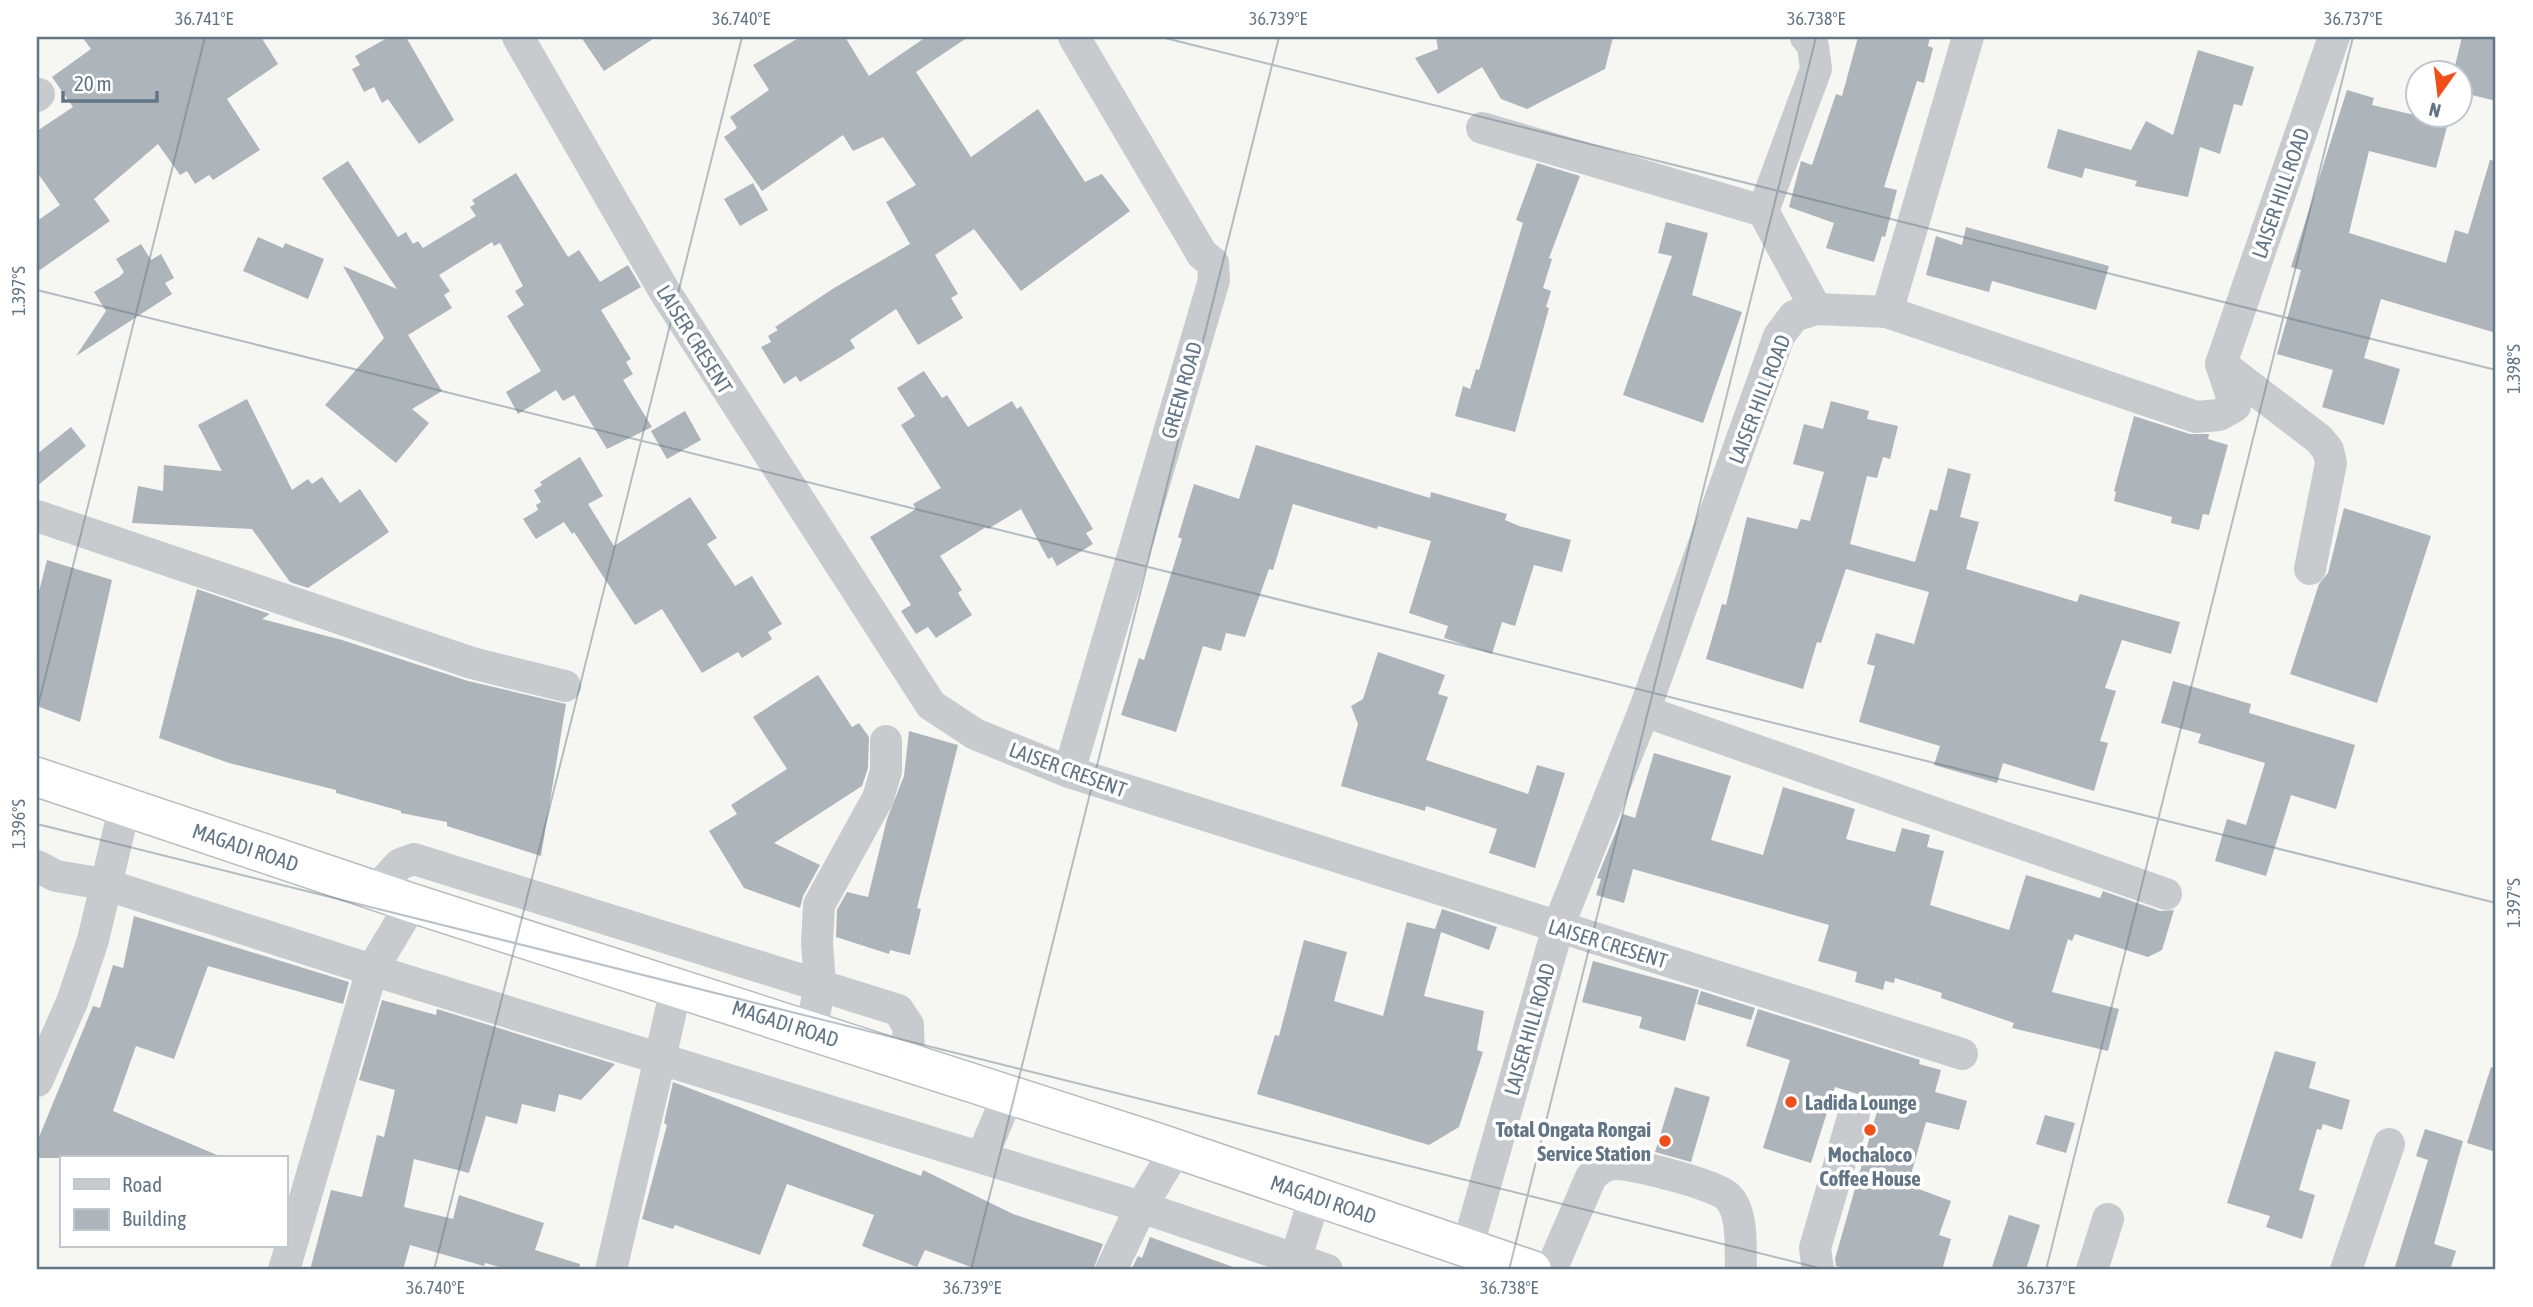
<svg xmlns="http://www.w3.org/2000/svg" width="2533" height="1307" font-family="'Asap Condensed',sans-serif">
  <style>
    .building { fill: #adb5ba }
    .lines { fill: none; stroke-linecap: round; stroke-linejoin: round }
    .highway-casing { stroke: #b9bcbf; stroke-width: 41 }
    .minor { stroke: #c8cbce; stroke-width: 32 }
    .highway { stroke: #fff; stroke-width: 38 }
    .ticks { fill: none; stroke: #627585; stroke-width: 2; stroke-opacity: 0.45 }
    .poi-dot { fill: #f14f17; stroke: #fff; stroke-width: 2.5 }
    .labels { text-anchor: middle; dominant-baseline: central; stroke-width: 7; stroke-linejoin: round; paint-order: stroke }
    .street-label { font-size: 21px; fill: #627585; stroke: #fff }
    .poi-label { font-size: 21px; font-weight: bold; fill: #627585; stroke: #fff; text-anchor: start }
    .neatline { fill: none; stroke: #627585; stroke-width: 2.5 }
    .ticks-label { font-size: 18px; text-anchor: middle; fill: #627585 }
  </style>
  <rect width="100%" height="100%" fill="#f6f6f2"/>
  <g class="building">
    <path d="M82 37H261L278 64 227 99 260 150 213 180 209 175 195 184 187 171 180 175 158 144 94 199 110 221 37 272V221L60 205 37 172V131L73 107 52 77 91 49Z"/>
    <path d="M389 37H406L454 120 419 144 388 99 382 103 374 87 364 92 352 69 360 65 355 56Z"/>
    <path d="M581 37H656L604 71Z"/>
    <path d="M800 37H845L869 76 926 37H968L916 72 971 157 1038 109 1085 182 1102 174 1130 211 1021 291 974 229 935 255 958 294 951 298 963 318 918 345 896 309 850 340 855 348 800 382 796 376 784 384 761 347 771 342 768 336 778 330 775 327 834 288 910 244 886 202 916 185 883 137 853 151 843 135 762 191 724 137 737 128 730 117 769 90 753 65Z"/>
    <path d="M1436 37H1613L1605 69 1527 109 1501 99 1482 67 1438 94 1415 58 1438 49Z"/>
    <path d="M1858 37H1930L1928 46 1933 48 1924 83 1917 81 1884 187 1897 190 1885 237 1882 236 1874 262 1826 248 1834 223 1789 207 1801 161 1812 165 1836 94 1842 96Z"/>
    <path d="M2462 37H2496V101L2460 92V74H2453Z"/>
    <path d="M2198 50 2254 67 2242 106 2234 104 2220 154 2200 147 2188 197 2135 186 2137 181 2085 168 2082 178 2047 168 2058 129 2131 150 2146 121 2173 135Z"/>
    <path d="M2347 90 2374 98 2372 105 2448 123 2436 168 2369 151 2349 233 2446 263 2455 230 2468 234 2490 160 2496 161V333L2381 299 2364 358 2400 369 2384 425 2322 407 2333 370 2277 354 2301 270 2291 267Z"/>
    <path d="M348 161 398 237 406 232 413 244 418 241 423 248 476 216 470 207 475 204 472 200 516 173 568 257 579 250 600 282 628 265 641 287 601 310 631 359 626 362 633 374 623 380 652 427 607 449 574 395 563 401 556 390 518 414 506 392 541 371 507 316 524 305 515 291 523 286 500 243 494 246 492 242 439 275 450 291 444 295 452 308 408 335 442 391 412 409 429 423 396 463 325 405 384 338 343 266 397 289 322 178Z"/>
    <path d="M1537 163 1580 176 1549 258 1552 259 1543 288 1551 291 1546 307 1549 308 1515 432 1455 416 1463 386 1470 389 1476 369 1479 370 1523 223 1516 220Z"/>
    <path d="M753 183 768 210 740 226 724 199Z"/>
    <path d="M1666 222 1708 233 1692 295 1742 312 1703 423 1623 395 1672 256 1658 253Z"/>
    <path d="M1966 227 2109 266 2096 310 1992 281 1989 292 1926 275 1936 236 1962 245Z"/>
    <path d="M258 237 283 248 285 243 324 259 308 299 243 271Z"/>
    <path d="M141 244 151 260 161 254 174 278 165 283 172 294 76 356 106 311 94 292 119 277 124 272 116 259Z"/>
    <path d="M924 371 942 398 947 395 968 427 1012 401 1017 409 1021 406 1093 529 1086 533 1093 544 1057 566 1052 557 1048 559 1021 509 988 529 986 527 940 556 962 590 958 593 972 615 936 638 928 627 916 634 901 611 911 605 870 537 916 509 913 504 941 488 901 425 915 416 897 388Z"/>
    <path d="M247 399 292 490 308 479 312 484 322 477 340 503 360 489 389 532 308 588 290 582 252 529 132 523 138 486 163 491 164 465 222 471 198 425Z"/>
    <path d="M1831 401 1869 411 1867 419 1898 426 1890 459 1883 457 1877 478 1867 476 1850 544 1915 562 1930 509 1937 511 1948 468 1971 474 1960 517 1979 522 1966 569 2077 602 2080 594 2180 622 2171 654 2122 640 2105 688 2116 691 2100 741 2108 743 2094 791 2003 763 1997 783 1934 765 1940 746 1859 722 1875 666 1867 664 1876 633 1914 644 1929 592 1846 569 1821 643 1817 642 1803 689 1706 659 1722 604 1726 605 1747 517 1797 529 1801 519 1810 521 1824 472 1793 464 1804 424 1823 429Z"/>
    <path d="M685 411 701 440 667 459 651 431Z"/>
    <path d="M2134 416 2190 434H2209L2208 439 2228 445 2209 515 2203 514 2199 530 2171 523 2172 517 2114 501 2116 492 2114 491Z"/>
    <path d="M71 427 86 446 37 486V454Z"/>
    <path d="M1256 445 1430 498 1431 492 1507 514 1505 520 1519 526 1571 540 1562 572 1534 565 1515 626 1502 622 1492 654 1444 638 1448 626 1409 613 1431 541 1378 526 1377 529 1293 504 1273 570 1269 569 1245 637 1226 633 1221 651 1203 646 1176 732 1121 715 1139 658 1144 660 1182 539 1178 537 1194 484 1239 499Z"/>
    <path d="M580 457 603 496 588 504 614 546 690 497 717 538 707 544 735 586 752 576 782 624 768 632 772 639 742 658 738 652 702 673 662 609 635 625 574 532 572 534 564 522 536 539 523 519 538 510 536 505 541 502 534 490 542 485 540 482Z"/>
    <path d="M2344 508 2431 536 2377 703 2290 674 2319 584 2328 573Z"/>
    <path d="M47 560 112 580 80 722 37 706V599Z"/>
    <path d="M197 589 270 614 262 619 342 640 468 681 566 704 541 856 447 826V822L401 813V811L336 793V790L229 763 159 738Z"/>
    <path d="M1378 652 1445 675 1438 694 1448 697 1426 760 1528 794 1537 765 1565 773 1535 868 1489 853 1497 829 1426 806 1425 811 1341 786 1358 724 1351 706 1363 699Z"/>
    <path d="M818 675 852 727 859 723 869 737 868 768 862 786 774 843 820 865 803 896 800 908 744 888 709 831 737 814 731 805 787 769 753 717Z"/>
    <path d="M2173 681 2251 704 2249 713 2355 745 2336 809 2291 795 2266 876 2215 861 2227 819 2246 825 2265 763 2198 743 2201 734 2161 723Z"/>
    <path d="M909 731 958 745 917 908 921 909 910 955 890 950 889 954 836 937 837 910 847 892 868 897 887 819 904 776Z"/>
    <path d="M1654 753 1731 776 1711 840 1763 855 1783 787 1855 809 1846 839 1895 852 1902 828 1930 835 1927 847 1944 851 1930 905 2009 930 2026 875 2100 898 2103 891 2160 911 2174 910 2162 950 2148 957 2075 934 2072 941 2068 939 2052 992 2119 1009 2108 1051 2012 1028 2014 1023 1941 998 1942 993 1895 978 1894 983 1885 981 1883 990 1855 982 1857 972 1818 961 1829 925 1633 869 1624 903 1596 895 1601 879 1597 878 1623 814 1635 818Z"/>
    <path d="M1442 909 1497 927 1489 950 1441 932 1424 996 1484 1011 1477 1050 1483 1052 1459 1127 1429 1145 1257 1094 1275 1035 1279 1036 1304 940 1347 952 1334 1001 1383 1016 1407 922 1435 929Z"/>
    <path d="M134 916 349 982 343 1004 208 966 174 1059 136 1046 113 1111 224 1158H37V1142L93 1006 100 1008 113 965 123 968Z"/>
    <path d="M1593 961 1699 990 1685 1041 1639 1028 1642 1017 1582 1002Z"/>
    <path d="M1701 991 1755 1008 1751 1020 1697 1004Z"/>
    <path d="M382 1000 436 1015 437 1009 615 1064 581 1100 559 1094 555 1112 522 1104 517 1124 486 1116 469 1173 414 1159 404 1207 453 1219 459 1195 544 1223 535 1250 580 1264 579 1270H510L485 1263 484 1266 410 1245 403 1270H310L331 1190 362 1197 377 1135 384 1137 395 1090 359 1080Z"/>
    <path d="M1758 1009 1920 1060 1919 1064 1941 1070 1935 1092 1967 1101 1959 1130 1926 1122 1908 1185 1951 1201 1939 1235 1951 1239 1942 1270H1852L1836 1266 1835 1259 1880 1101 1835 1087 1811 1163 1763 1148 1790 1060 1746 1046Z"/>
    <path d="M2275 1051 2316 1062 2309 1088 2350 1100 2342 1130 2323 1124 2321 1130 2317 1129 2299 1190 2315 1195 2302 1239 2266 1227 2270 1216 2227 1203Z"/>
    <path d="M2491 1067 2496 1068V1152L2467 1143Z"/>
    <path d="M673 1082 921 1176 923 1170 1013 1214 1103 1244 1093 1270H979L925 1250 917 1267 862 1246 874 1215 787 1184 760 1255 675 1225 673 1229 642 1219 667 1125 664 1123Z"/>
    <path d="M1675 1087 1710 1097 1691 1162 1655 1152Z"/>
    <path d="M2045 1115 2075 1123 2066 1153 2036 1144Z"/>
    <path d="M2425 1129 2463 1141 2434 1244 2456 1251 2450 1270H2394L2428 1160 2416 1156Z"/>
    <path d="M2009 1215 2040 1225 2026 1270H1991Z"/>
    <path d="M1150 1237 1233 1267V1270H1131L1138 1256 1142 1258Z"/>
  </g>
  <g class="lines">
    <g class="highway-casing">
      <g id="highway">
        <path id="s1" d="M37 777 412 903 1156 1142 1532 1270"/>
      </g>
    </g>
    <g class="minor">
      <path d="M518 37 665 292 931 705 975 734 1069 772 1962 1054"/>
      <path d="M37 96 39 94"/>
      <path d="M1482 128 1763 211 1816 309"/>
      <path d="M1763 211 1816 69 1813 46 1806 37"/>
      <path d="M1887 312 1968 37"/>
      <path d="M2221 364 2319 439 2328 450 2331 463 2310 569"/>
      <path d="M37 516 472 663 565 686"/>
      <path d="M1644 711 2166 894"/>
      <path d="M1069 772 1214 280 1213 263 1202 254 1074 37"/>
      <path d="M37 866 56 876 104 884 372 970 1141 1207 1327 1270"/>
      <path d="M375 891 400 864 414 859 898 1010 908 1025 909 1063"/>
      <path d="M811 1032 820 984 817 943 819 905 878 798 886 771V741"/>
      <path d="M37 1081 72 1002 93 940 125 805"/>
      <path d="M982 1157 1008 1095"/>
      <path d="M1467 1249 1558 927 1644 711 1779 336 1794 316 1816 309 1887 312 2196 417 2219 415 2235 406 2221 364 2334 37"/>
      <path d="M284 1270 372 970 412 903"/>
      <path d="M611 1270 676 989"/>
      <path d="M1111 1270 1141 1207 1176 1149"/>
      <path d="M1292 1270 1315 1197"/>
      <path d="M1551 1270 1591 1177C1599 1169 1607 1163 1619 1164 1639 1166 1715 1184 1728 1197 1744 1213 1740 1249 1741 1270"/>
      <path d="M1818 1270 1815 1248 1854 1114"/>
      <path d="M2092 1270 2108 1219"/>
      <path d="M2346 1270 2389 1144"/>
    </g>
    <use href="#highway" class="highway"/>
  </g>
  <path class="ticks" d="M1161 37 2496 370M37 290 2496 903M37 710 205 37M37 824 1827 1270M434 1270 742 37M971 1270 1279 37M1509 1270 1816 37M2046 1270 2353 37"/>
  <g class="poi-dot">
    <circle cx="1791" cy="1102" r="7"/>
    <circle cx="1870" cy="1130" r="7"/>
    <circle cx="1665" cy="1141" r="7"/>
  </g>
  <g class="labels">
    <g class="street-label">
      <text transform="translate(2280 193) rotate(-71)">LAISER HILL ROAD</text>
      <text transform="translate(695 339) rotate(58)">LAISER CRESENT</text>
      <text transform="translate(1181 390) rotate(-74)">GREEN ROAD</text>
      <text transform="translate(1759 399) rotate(-69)">LAISER HILL ROAD</text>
      <text transform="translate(1068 769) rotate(20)">LAISER CRESENT</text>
      <text stroke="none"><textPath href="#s1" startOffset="220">MAGADI ROAD</textPath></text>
      <text transform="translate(1608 943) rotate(17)">LAISER CRESENT</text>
      <text stroke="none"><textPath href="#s1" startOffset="788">MAGADI ROAD</textPath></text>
      <text transform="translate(1529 1029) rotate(-74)">LAISER HILL ROAD</text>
      <text stroke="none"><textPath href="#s1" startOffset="1354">MAGADI ROAD</textPath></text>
    </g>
    <g class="poi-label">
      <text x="1805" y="1102">Ladida Lounge</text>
      <text x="1651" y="1129" text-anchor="end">Total Ongata Rongai<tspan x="1651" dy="24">Service Station</tspan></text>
      <text x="1870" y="1154" text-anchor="middle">Mochaloco<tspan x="1870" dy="24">Coffee House</tspan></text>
    </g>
  </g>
  <rect width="2533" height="1307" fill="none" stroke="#ffffff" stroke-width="77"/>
  <rect x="60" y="1156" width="228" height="91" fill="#ffffff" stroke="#c0c8ce" stroke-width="2"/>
  <rect x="74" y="1179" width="35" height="10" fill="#c8cbce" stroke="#c0c8ce" stroke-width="2"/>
  <text x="122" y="1192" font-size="21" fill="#627585">Road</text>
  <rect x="74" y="1209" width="35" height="21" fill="#adb5ba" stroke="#c0c8ce" stroke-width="2"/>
  <text x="122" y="1226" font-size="21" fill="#627585">Building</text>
  <g transform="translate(2439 94) rotate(194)"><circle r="33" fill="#ffffff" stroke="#c0c8ce" stroke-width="2"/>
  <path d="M0-5L12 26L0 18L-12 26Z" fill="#f14f17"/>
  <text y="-10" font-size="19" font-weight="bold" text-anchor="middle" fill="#627585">N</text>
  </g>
  <path d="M63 91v10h94v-10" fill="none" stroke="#627585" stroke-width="3.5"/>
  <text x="74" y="91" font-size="21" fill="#627585" stroke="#ffffff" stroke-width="5" paint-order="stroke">20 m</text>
  <rect x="38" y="38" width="2456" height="1230" class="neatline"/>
  <g class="ticks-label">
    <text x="204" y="25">36.741°E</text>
    <text x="741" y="25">36.740°E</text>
    <text x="1278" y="25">36.739°E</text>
    <text x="1816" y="25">36.738°E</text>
    <text x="2353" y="25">36.737°E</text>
    <text transform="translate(19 291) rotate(-90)" y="6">1.397°S</text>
    <text transform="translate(2514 369) rotate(-90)" y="6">1.398°S</text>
    <text transform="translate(19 824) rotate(-90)" y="6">1.396°S</text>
    <text transform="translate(2514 903) rotate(-90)" y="6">1.397°S</text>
    <text x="435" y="1294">36.740°E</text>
    <text x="972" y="1294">36.739°E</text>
    <text x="1509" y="1294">36.738°E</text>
    <text x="2046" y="1294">36.737°E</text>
  </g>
</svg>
